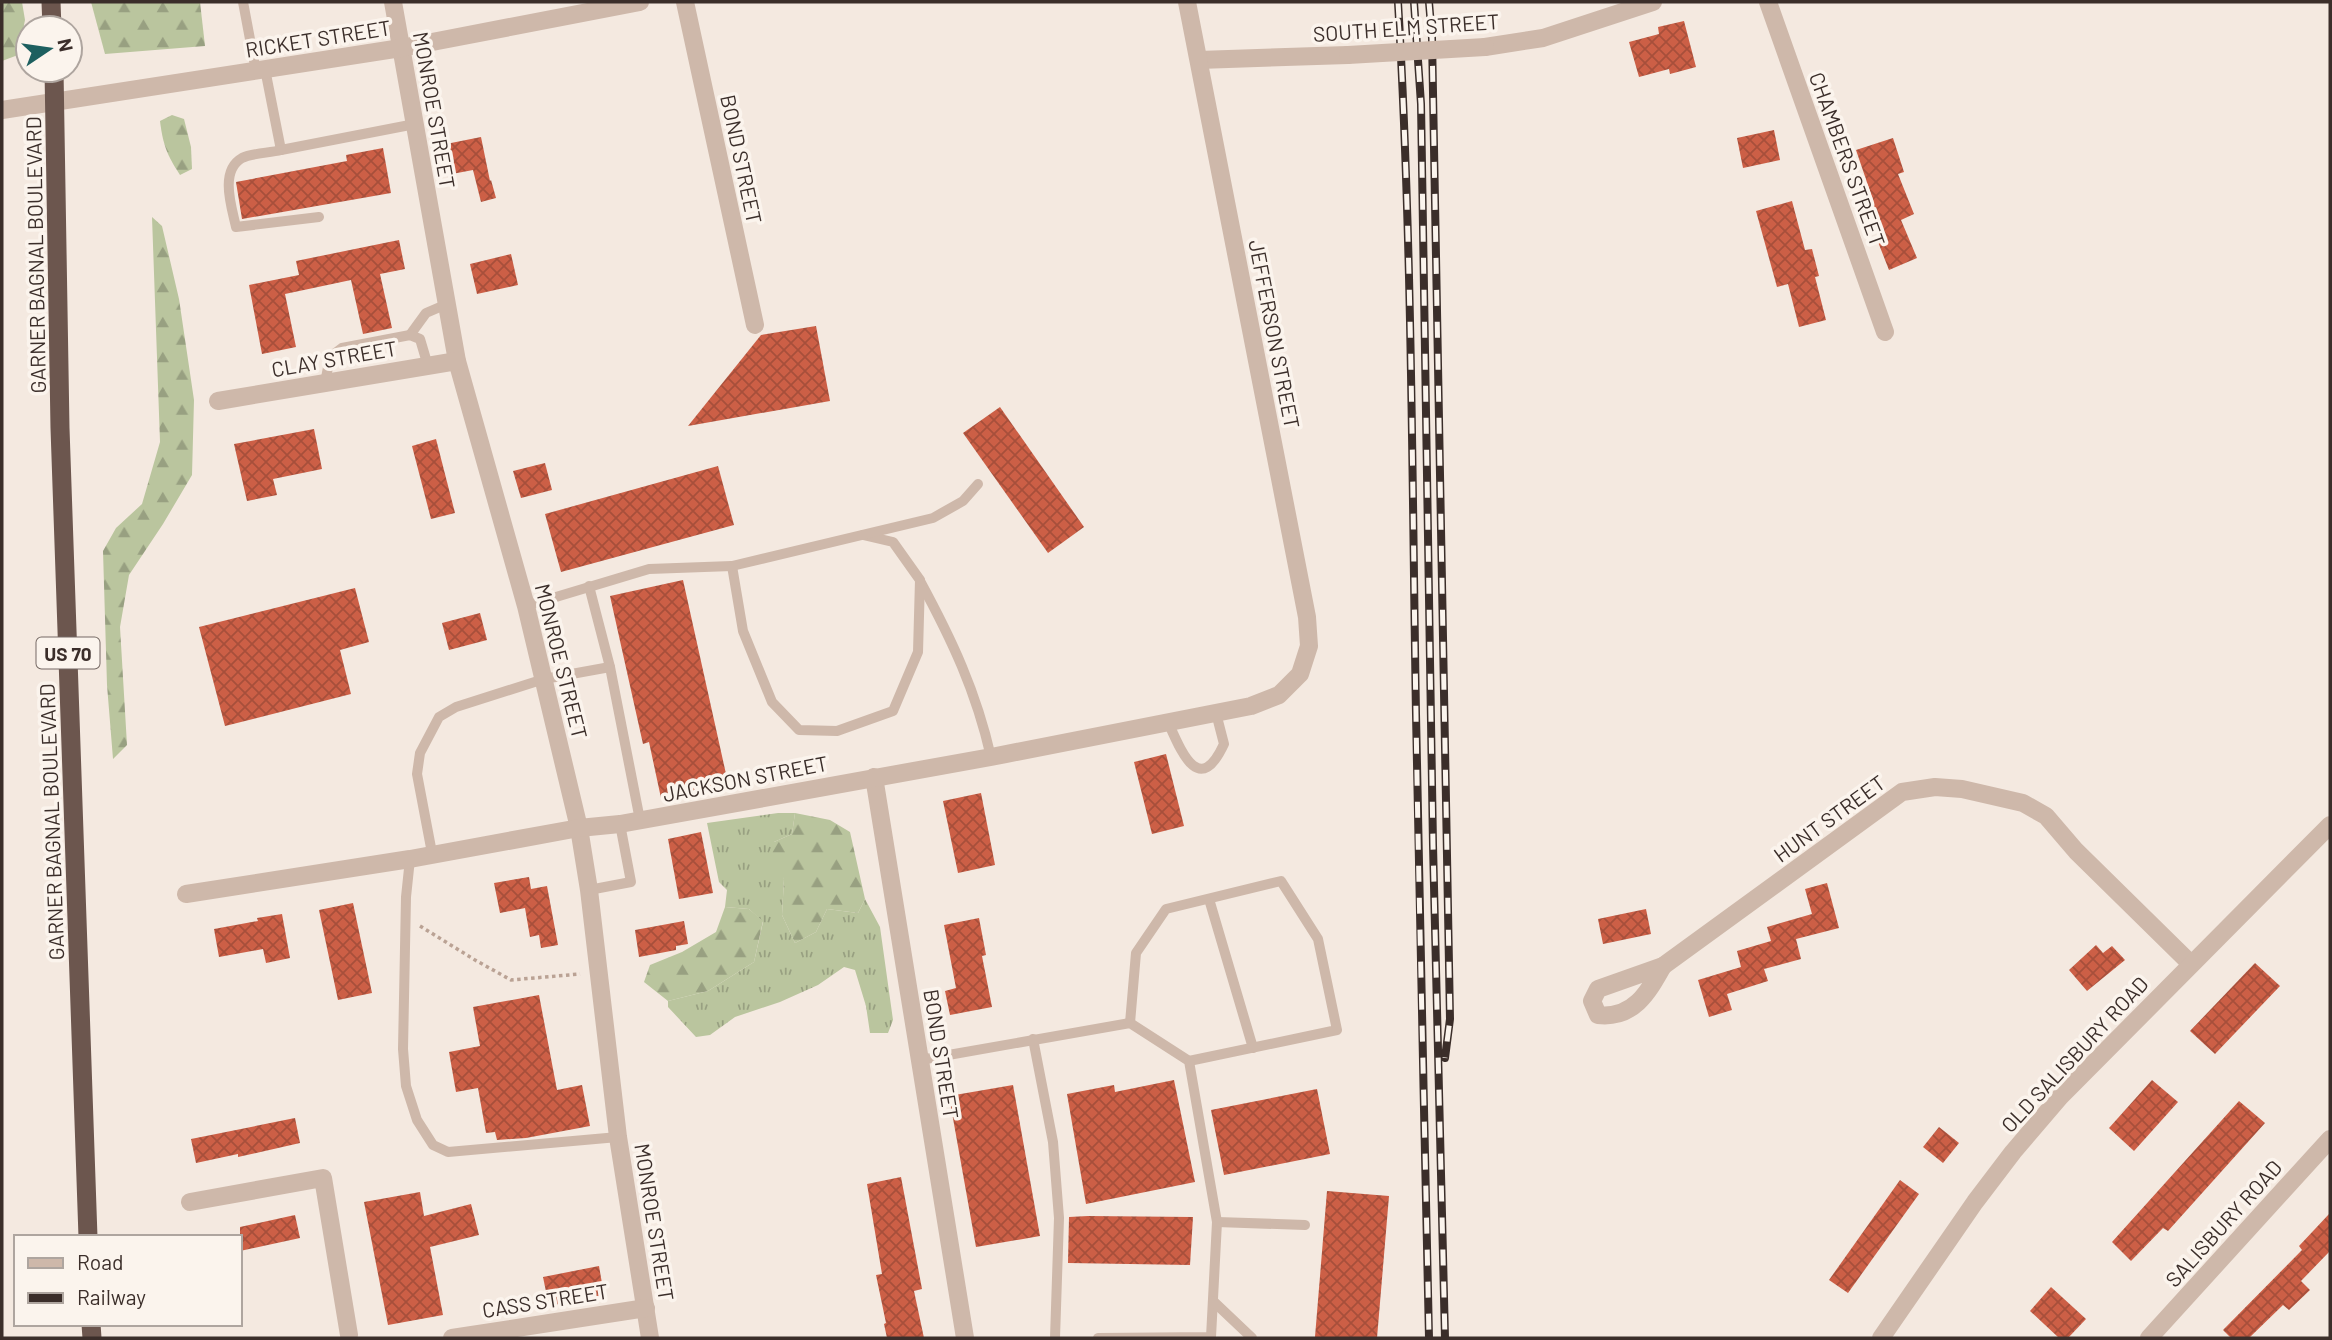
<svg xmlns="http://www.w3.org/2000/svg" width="2332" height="1340" font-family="Barlow,sans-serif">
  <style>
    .grass { fill: url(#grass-tufts) }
    .forest { fill: url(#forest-firs) }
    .building { fill: url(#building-cross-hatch) }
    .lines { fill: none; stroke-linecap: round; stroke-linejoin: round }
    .path { stroke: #baa294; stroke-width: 3.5; stroke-dasharray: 3.5 3.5; stroke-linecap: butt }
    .service { stroke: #ceb8aa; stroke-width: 10 }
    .minor { stroke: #ceb8aa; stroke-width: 18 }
    .tertiary { stroke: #ceb8aa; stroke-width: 18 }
    .trunk { stroke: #6c564e; stroke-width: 19 }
    .rail-casing { stroke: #3b2e2a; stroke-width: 8 }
    .rail { stroke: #fbf4ed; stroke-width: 5; stroke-dasharray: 16; stroke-linecap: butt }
    .minor-bridge { stroke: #ceb8aa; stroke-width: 18 }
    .labels { text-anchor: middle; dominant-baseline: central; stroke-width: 7; stroke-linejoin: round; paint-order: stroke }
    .shield { fill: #fbf4ed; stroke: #756964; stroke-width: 2 }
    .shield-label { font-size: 19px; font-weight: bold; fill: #3b2e2a }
    .street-label { font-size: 21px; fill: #3b2e2a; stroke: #fbf4ed }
  </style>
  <defs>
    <pattern id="grass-tufts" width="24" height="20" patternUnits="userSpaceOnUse" patternTransform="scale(1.75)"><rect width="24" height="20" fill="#bac59e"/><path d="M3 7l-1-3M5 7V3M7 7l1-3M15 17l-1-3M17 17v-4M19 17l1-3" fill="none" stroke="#98a081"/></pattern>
    <pattern id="forest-firs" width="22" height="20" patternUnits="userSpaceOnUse" patternTransform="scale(1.75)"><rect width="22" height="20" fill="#bac59e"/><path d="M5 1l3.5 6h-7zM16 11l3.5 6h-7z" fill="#98a081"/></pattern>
    <pattern id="building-cross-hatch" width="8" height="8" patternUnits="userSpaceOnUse" patternTransform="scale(1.75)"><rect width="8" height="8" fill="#cc5f46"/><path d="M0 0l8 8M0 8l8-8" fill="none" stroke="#a74f3b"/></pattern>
  </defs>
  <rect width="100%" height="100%" fill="#f4e9e0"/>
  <path class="grass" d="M778 813H795L792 834 774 842 784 879 782 915 795 943 816 932 827 909 858 913 865 899 880 927 893 1020 888 1033H870L866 1006 855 970 844 967 818 985 780 1002 735 1017 710 1035 696 1037 668 1007V1001L708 991 754 962 763 922 749 909 725 907 727 890 719 882 707 823Z"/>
  <g class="forest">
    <path d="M2 2H22L25 20 18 55 2 61Z"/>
    <path d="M91 2H200L205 46 105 54Z"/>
    <path d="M172 115 184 119 191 147 192 169 180 175C167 155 163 145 160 121Z"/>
    <path d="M152 217 162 226 179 299 194 400 192 475 163 524 129 575 120 627 127 745 113 759 107 685 103 551 116 528 142 504 160 442Z"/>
    <path d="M795 813 830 820 850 832 865 899 858 913 827 909 816 932 795 943 782 915 784 879 768 855 774 842 792 834Z"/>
    <path d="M725 907 749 909 763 921 754 962 708 991 668 1001 644 982 650 965 682 952 716 932Z"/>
  </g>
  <g class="building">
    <path d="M1684 21 1696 67 1670 74 1669 69 1639 77 1629 42 1659 34 1658 27Z"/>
    <path d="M1774 130 1780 160 1743 168 1737 138Z"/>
    <path d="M481 137 490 181 491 180 496 198 481 202 473 170 452 174 446 144Z"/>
    <path d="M1893 138 1904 172 1898 174 1914 214 1901 220 1917 258 1889 270 1878 242 1883 240 1868 202 1873 200 1856 150Z"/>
    <path d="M383 148 391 193 242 219 236 182 347 161 346 155Z"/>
    <path d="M1792 201 1805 250 1812 249 1819 276 1815 277 1826 320 1799 327 1788 284 1777 287 1756 211Z"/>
    <path d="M399 240 405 269 380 274 392 328 363 334 351 280 285 294 296 347 262 354 249 285 299 275 296 261Z"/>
    <path d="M511 254 518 285 477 294 470 264Z"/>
    <path d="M816 326 830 401 688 426 761 335Z"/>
    <path d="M1000 407 1084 527 1048 553 963 433Z"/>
    <path d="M314 429 322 469 273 479 277 495 247 501 234 444Z"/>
    <path d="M436 439 455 513 431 519 412 446Z"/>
    <path d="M545 463 552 490 521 498 513 471Z"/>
    <path d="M718 466 734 525 561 572 545 514Z"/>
    <path d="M683 580 728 783 661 798 649 742 643 744 610 596Z"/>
    <path d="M355 588 369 642 340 650 351 694 225 726 199 627Z"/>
    <path d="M480 613 487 640 449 650 442 623Z"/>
    <path d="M1166 754 1184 826 1152 834 1134 762Z"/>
    <path d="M981 793 995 865 958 873 943 801Z"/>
    <path d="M701 832 713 893 679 899 668 839Z"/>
    <path d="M529 877 531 889 547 886 558 945 541 948 539 935 530 937 525 908 500 913 494 883Z"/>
    <path d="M1827 883 1839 928 1796 939 1801 959 1764 969 1768 981 1727 994 1732 1010 1709 1017 1698 980 1741 967 1737 951 1771 941 1767 927 1812 914 1805 889Z"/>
    <path d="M353 903 372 993 338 1000 319 910Z"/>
    <path d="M1646 909 1651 934 1603 944 1598 919Z"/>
    <path d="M282 914 290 958 266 963 263 949 219 957 214 929 258 921 257 918Z"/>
    <path d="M979 918 986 955 982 956 992 1007 950 1015 945 991 956 988 944 925Z"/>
    <path d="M684 921 688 944 676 946V950L639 957 635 930Z"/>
    <path d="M2096 945 2103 953 2112 946 2125 960 2087 991 2069 970Z"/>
    <path d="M2255 963 2280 986 2215 1054 2190 1031Z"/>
    <path d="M539 995 557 1090 582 1085 590 1126 526 1138 497 1140 495 1132 486 1133 478 1088 456 1092 449 1052 480 1046 473 1007Z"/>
    <path d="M1174 1080 1195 1182 1086 1204 1067 1094 1114 1085 1115 1092Z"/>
    <path d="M2152 1080 2178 1102 2134 1151 2109 1128Z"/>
    <path d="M1013 1085 1040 1236 976 1247 949 1096Z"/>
    <path d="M1317 1089 1330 1154 1224 1175 1211 1110Z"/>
    <path d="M2239 1101 2265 1123 2168 1231 2163 1228 2131 1261 2112 1242Z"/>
    <path d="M295 1118 300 1143 238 1157V1154L196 1163 191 1139Z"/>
    <path d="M1939 1127 1959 1143 1943 1163 1923 1147Z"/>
    <path d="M901 1177 922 1289 914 1291 924 1338H887L884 1324 886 1323 876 1275 882 1274 867 1184Z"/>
    <path d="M1900 1180 1919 1194 1848 1293 1829 1280Z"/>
    <path d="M1327 1191 1389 1196 1377 1338 1315 1337Z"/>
    <path d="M420 1192 424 1216 471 1204 479 1235 430 1247 443 1315 388 1325 364 1202Z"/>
    <path d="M2330 1213V1251L2301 1281 2310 1290 2289 1310 2283 1305 2249 1338H2231L2223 1330 2302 1250 2299 1246Z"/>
    <path d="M295 1215 300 1238 240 1251V1227Z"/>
    <path d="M1088 1216 1193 1217 1190 1265 1068 1263 1069 1217Z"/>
    <path d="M599 1266 604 1295 549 1306 543 1277Z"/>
    <path d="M2051 1287 2086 1319 2068 1338H2059L2030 1311Z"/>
  </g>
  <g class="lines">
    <path class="path" d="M420 926 475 960 511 980 580 974"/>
    <g class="service">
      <path d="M243 2 256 71"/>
      <path d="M265 69 281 150 415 124"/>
      <path d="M281 150C270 153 252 153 242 158 219 171 232 208 236 227L319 217"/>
      <path d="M410 335 426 313 447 304"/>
      <path d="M325 383 330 357 342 348 410 335 420 339 428 366"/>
      <path d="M732 566 743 631 772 702 799 730 837 731 893 711 918 652 920 580 893 542 863 535"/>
      <path d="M920 581C952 640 976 691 991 757"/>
      <path d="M589 586 610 667 640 820"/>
      <path d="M526 606 649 569 732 566 933 518 963 501 978 484"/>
      <path d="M1168 722C1181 751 1199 798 1224 744L1216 713"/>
      <path d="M432 853 417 774 420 753 439 717 456 707 544 679 610 667"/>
      <path d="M410 859 406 897 403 1049 406 1086 417 1120 433 1145 448 1152 618 1137"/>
      <path d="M589 890 631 882 620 824"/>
      <path d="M1209 899 1253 1048"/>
      <path d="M1130 1023 1136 953 1166 909 1281 881 1318 939 1337 1030 1189 1061"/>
      <path d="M1033 1039 1053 1142 1059 1218 1055 1338"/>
      <path d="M920 1060 1130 1023 1189 1061 1217 1222 1211 1337 1098 1338"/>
      <path d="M1217 1222 1305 1225"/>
      <path d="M1213 1301 1252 1338"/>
    </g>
    <g class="minor">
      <path d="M393 2 457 361 526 606 579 828 589 890 618 1137 650 1338"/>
      <path d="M685 2 755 325"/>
      <path d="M1768 2 1885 332"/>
      <path d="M1485 47 1543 38 1653 2"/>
      <path d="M1199 60 1348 55"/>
      <path d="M2 110 401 48 640 2"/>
      <path d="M218 401 457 361"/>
      <path d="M874 777 965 1338"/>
      <path d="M186 894 410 859 579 828 620 824 991 757 1251 706 1279 695 1300 674 1309 646 1307 617 1187 2"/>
      <path d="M1663 966 1902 792 1935 787 1962 789 2023 803 2046 816 2076 851 2191 964"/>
      <path d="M1663 966C1648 993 1633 1019 1598 1015L1592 1001 1598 989Z"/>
      <path d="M190 1202 323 1178 349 1335"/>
      <path d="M452 1338 646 1308"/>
      <path d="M1881 1338 1975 1202 2013 1152 2060 1097 2330 825"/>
    </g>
    <path class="tertiary" d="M2149 1338 2330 1139"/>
    <g class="trunk">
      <path d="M51 2 52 28"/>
      <path d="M54 70 60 428 88 1237"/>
      <path d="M91 1324 92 1338"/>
    </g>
    <g class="rail-casing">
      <g id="rail">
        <path d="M1398 2C1412 239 1412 476 1416 714 1419 922 1425 1130 1429 1338"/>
        <path d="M1414 2 1421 104 1433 845 1445 1338"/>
        <path d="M1429 2 1432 38 1450 1019 1445 1058"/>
      </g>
    </g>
    <use href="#rail" class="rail"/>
    <path class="minor-bridge" d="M1348 55 1485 47"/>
  </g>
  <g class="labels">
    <rect class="shield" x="36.5" y="637.5" width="63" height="31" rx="5"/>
    <g class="shield-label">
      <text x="68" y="653">US 70</text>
    </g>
    <g class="street-label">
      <text transform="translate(1406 27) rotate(-4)">SOUTH ELM STREET</text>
      <text transform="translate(318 38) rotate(-9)">RICKET STREET</text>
      <text transform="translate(435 110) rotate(80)">MONROE STREET</text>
      <text transform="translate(742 159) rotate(78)">BOND STREET</text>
      <text transform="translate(1848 159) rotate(70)">CHAMBERS STREET</text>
      <text transform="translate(35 255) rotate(-91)">GARNER BAGNAL BOULEVARD</text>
      <text transform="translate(1275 334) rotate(79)">JEFFERSON STREET</text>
      <text transform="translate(334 358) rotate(-10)">CLAY STREET</text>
      <text transform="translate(562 661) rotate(76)">MONROE STREET</text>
      <text transform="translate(745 778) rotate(-11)">JACKSON STREET</text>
      <text transform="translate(1829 818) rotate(-36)">HUNT STREET</text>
      <text transform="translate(51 822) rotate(-92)">GARNER BAGNAL BOULEVARD</text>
      <text transform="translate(942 1054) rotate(81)">BOND STREET</text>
      <text transform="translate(2074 1054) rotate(-47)">OLD SALISBURY ROAD</text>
      <text transform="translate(655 1222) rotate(81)">MONROE STREET</text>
      <text transform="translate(2223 1223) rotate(-48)">SALISBURY ROAD</text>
      <text transform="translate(545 1300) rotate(-9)">CASS STREET</text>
    </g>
  </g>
  <rect width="2332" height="1340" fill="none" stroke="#3b2e2a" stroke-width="7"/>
  <rect x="14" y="1235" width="228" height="91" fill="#fbf4ed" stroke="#aea59f" stroke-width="2"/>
  <rect x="28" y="1258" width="35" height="10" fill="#ceb8aa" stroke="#aea59f" stroke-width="2"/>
  <text x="77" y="1270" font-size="21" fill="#3b2e2a">Road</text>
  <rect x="28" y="1293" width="35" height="10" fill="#3b2e2a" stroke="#aea59f" stroke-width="2"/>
  <text x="77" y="1305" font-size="21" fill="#3b2e2a">Railway</text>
  <g transform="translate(49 49) rotate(77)"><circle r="33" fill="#fbf4ed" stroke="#aea59f" stroke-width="2"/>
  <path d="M0-5L12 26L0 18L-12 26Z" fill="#1d5f5f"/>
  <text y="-10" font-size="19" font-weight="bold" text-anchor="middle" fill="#3b2e2a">N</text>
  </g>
</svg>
